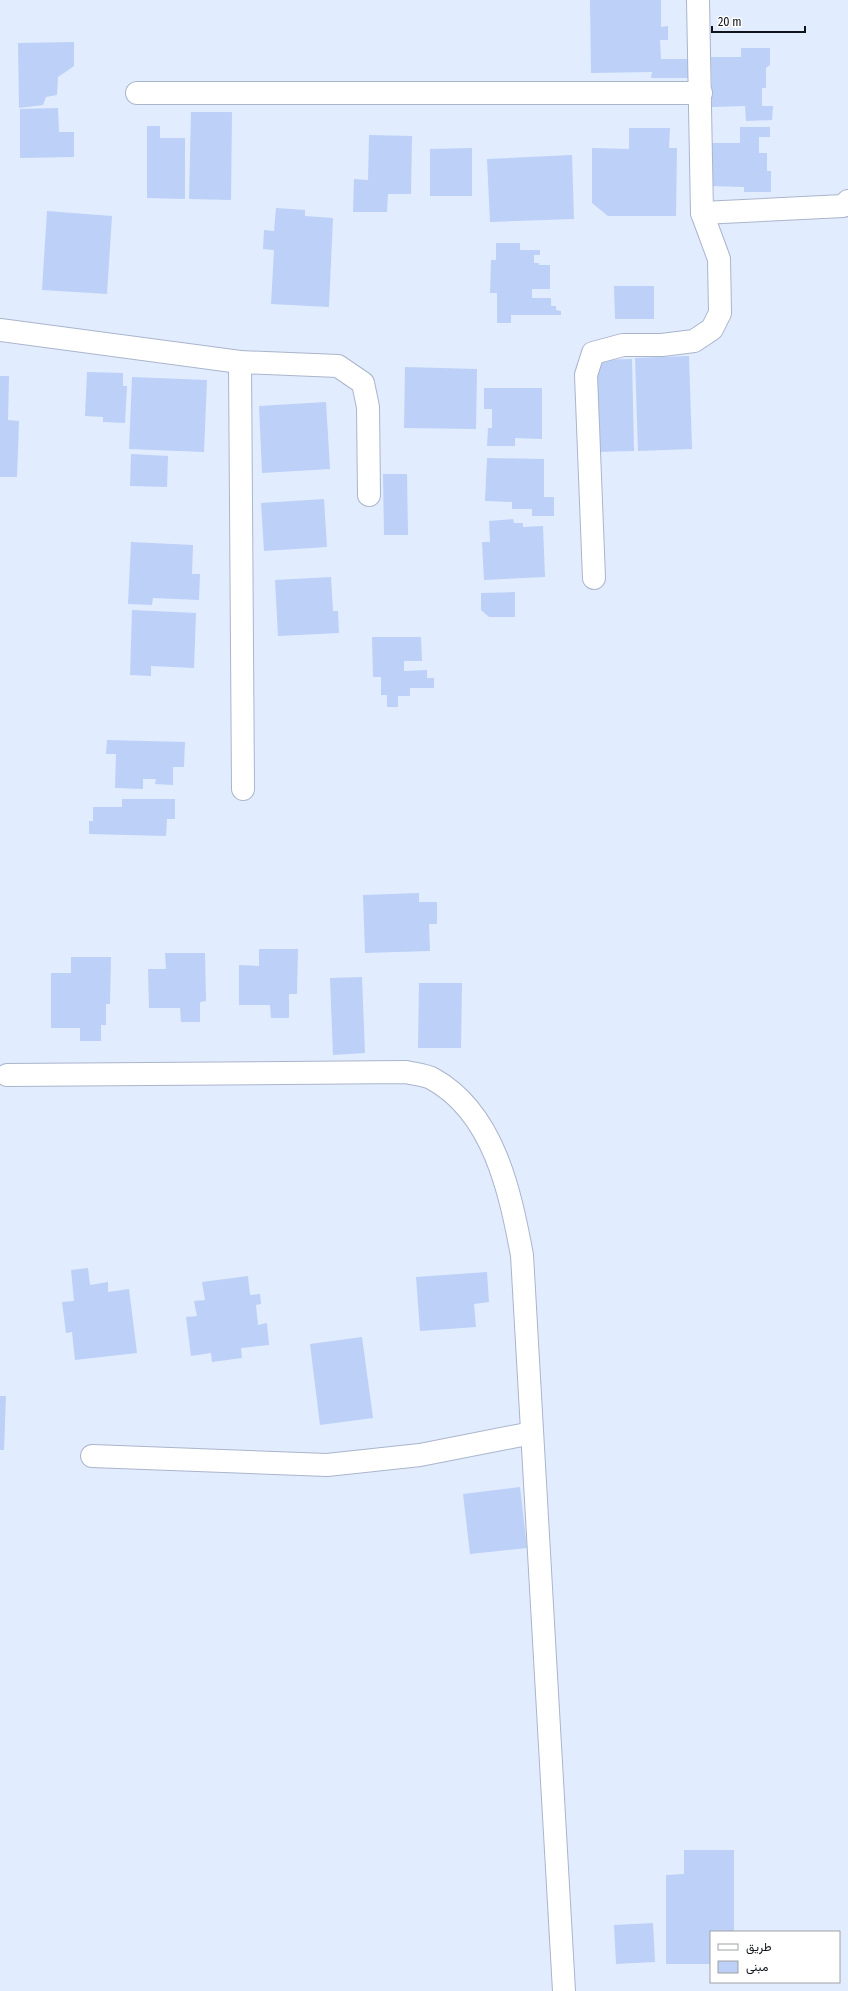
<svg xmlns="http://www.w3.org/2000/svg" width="848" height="1991" font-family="'Fira Sans Condensed',Vazirmatn,sans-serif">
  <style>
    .building { fill: #bcd0f8 }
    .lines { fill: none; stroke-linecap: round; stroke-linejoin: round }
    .minor-casing { stroke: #aab5cc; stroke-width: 24 }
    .minor { stroke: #fff; stroke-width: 22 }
  </style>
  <rect width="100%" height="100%" fill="#e2ecff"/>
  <g class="building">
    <path d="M590 0H661V27L668 26V40H660L661 59H695L694 78H651L652 72 591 73Z"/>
    <path d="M74 42V66L58 77 57 95 46 97 43 105 19 108 18 43Z"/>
    <path d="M741 48H770V65L766 68V88H762V106H773L772 120 746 121 745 106 712 107 711 57H741Z"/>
    <path d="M58 108 59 132H74V157L20 158V109Z"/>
    <path d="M191 112H232L231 200 189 199Z"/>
    <path d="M147 126H160V138H185V199L147 198Z"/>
    <path d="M740 127H770V137H759V153H767V171H771V192H744V187L708 186V143H740Z"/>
    <path d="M629 128H670L669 148H677L676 216H608L592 203V148L629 149Z"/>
    <path d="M369 135 412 136 411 194H388L387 212H353L354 179 368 180Z"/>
    <path d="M472 148V196H430V149Z"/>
    <path d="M572 155 574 219 490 222 487 159Z"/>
    <path d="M276 208 305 210V216L333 218 329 307 271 304 274 250 263 249 264 230 274 231Z"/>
    <path d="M47 211 112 216 107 294 42 290Z"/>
    <path d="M496 243H520V250H540V255H534V263H539V265H550V289H532V298H551V306H556V310L561 311V315H511V323H497V293H490L491 260H496Z"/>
    <path d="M614 286H654V319H615Z"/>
    <path d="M689 356 692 449 638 451 635 358Z"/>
    <path d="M632 359 634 451 596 452 593 360Z"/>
    <path d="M405 367 477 369 476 429 404 428Z"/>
    <path d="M87 372 123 373V386H127L125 423 103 422V417L85 416Z"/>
    <path d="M0 376H9L8 420 19 421 17 477H0Z"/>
    <path d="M132 377 207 380 204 452 129 449Z"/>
    <path d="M484 388H542V439L515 438V446H487L488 428H492V409H484Z"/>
    <path d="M326 402 330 469 262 473 259 406Z"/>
    <path d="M131 454 168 456 167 487 130 486Z"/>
    <path d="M487 458 544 459V497H554V516H532V509H512V502L485 501Z"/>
    <path d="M383 474H407L408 535H384Z"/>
    <path d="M324 499 327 547 264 551 261 503Z"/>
    <path d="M513 519 514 523H523V527L543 526 545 577 484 580 482 542H490L489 521Z"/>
    <path d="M131 542 193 545 192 574H200L199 600 153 598 152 605 128 604Z"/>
    <path d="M331 577 333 611H338L339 633 278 636 275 580Z"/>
    <path d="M515 592V617H489L481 610V593Z"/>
    <path d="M132 610 196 613 194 668 151 666V676L130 675Z"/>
    <path d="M372 637H421L422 661H404V671L427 670V678H434V688H410V696H398V707H387V695H381V677H373Z"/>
    <path d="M107 740 185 742 184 767H173V785L155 784 156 779H143V789L115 788 116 754H106Z"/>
    <path d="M122 799H175V819H167L166 836 89 834V821H93V807H122Z"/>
    <path d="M419 893V902H437V924H429L430 951 365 953 363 895Z"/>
    <path d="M259 949H298L297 994H289V1018H271L270 1005H239V965L259 966Z"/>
    <path d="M165 953H205L206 1001 200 1002V1022H181L180 1008H149L148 969H166Z"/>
    <path d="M71 957H111L110 1004H106V1025H101V1041H80V1028H51V973H71Z"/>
    <path d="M362 977 365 1053 333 1055 330 978Z"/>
    <path d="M419 983H462L461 1048H418Z"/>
    <path d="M88 1268 90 1285 108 1282V1292L129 1289 137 1353 75 1360 72 1332 66 1333 62 1302 74 1301 71 1270Z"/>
    <path d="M487 1272 489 1302 474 1304 476 1327 420 1331 416 1277Z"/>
    <path d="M248 1276 250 1295 260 1294 261 1304 256 1305 258 1325 267 1323 269 1345 241 1348 242 1358 212 1362 211 1353 191 1356 186 1317 197 1316 194 1301 205 1300 202 1282Z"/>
    <path d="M362 1337 373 1418 320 1425 310 1344Z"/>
    <path d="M0 1396H6L4 1450H0Z"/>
    <path d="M520 1487 527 1548 470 1554 463 1494Z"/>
    <path d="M684 1850H734V1932H711V1964H666V1875L684 1874Z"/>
    <path d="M653 1923 655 1962 616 1964 614 1925Z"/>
  </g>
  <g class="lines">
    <g class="minor-casing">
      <g id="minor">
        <path d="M137 93H701"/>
        <path d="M702 213 843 206 848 201"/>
        <path d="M0 330 240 362 338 366 363 383 368 407 369 495"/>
        <path d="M240 362 243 789"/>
        <path d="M594 578 586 375 593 353 623 345H662L694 341 712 329 720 313 719 259 702 213 698 0"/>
        <path d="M7 1075 406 1072C414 1074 426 1075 433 1079 494 1113 510 1192 522 1255L564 1991"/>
        <path d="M92 1456 327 1465 420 1455 532 1433"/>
      </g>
    </g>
    <use href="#minor" class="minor"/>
  </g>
  <rect x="710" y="1931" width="130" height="52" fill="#ffffff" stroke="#9fa1a3"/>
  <rect x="718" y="1944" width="20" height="6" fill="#ffffff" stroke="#9fa1a3"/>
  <text x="746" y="1951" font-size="12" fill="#0f131a">طريق</text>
  <rect x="718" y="1961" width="20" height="12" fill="#bcd0f8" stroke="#9fa1a3"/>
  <text x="746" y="1971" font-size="12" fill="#0f131a">مبنى</text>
  <path d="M712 26v6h93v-6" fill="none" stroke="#0f131a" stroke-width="2"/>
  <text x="718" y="26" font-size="12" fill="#0f131a" stroke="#ffffff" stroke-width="3" paint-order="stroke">20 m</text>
</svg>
